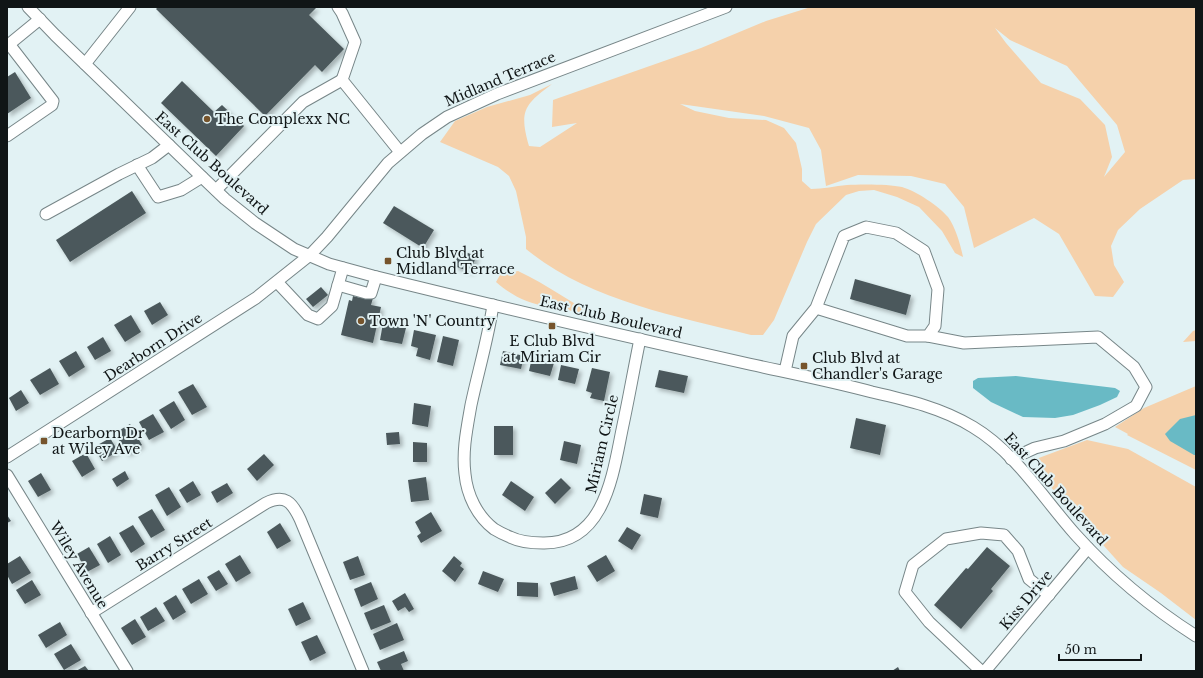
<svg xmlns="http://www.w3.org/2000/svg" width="1203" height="678" font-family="'Libre Baskerville',serif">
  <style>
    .green { fill: #f5d1ab; fill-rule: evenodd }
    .water { fill: #69bac5 }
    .building { fill: #4b595b; filter: url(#shadow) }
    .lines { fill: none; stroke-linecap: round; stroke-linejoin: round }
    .minor-casing { stroke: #778688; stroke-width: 13 }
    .minor { stroke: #fff; stroke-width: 11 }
    .poi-dot { fill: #76542c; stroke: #e2f2f4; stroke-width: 1.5 }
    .labels { text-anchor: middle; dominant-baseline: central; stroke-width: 4; stroke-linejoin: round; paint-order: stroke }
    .street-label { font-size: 14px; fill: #101516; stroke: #e2f2f4 }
    .poi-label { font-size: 14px; fill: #101516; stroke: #e2f2f4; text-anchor: start }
  </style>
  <defs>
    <filter id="shadow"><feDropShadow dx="3" dy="3" stdDeviation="2" flood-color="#0004"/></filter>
  </defs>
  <rect width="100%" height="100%" fill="#e2f2f4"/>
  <g class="green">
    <path d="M811 7H1196V179L1183 180 1140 209 1118 230 1111 246 1114 265 1124 282 1113 297 1095 296 1059 234 1034 218 974 248 964 207 945 184 911 176 858 175 826 186 821 150 809 128 764 116 680 104 695 111 729 118 766 120 784 128 796 143 802 169V181L811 189C823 189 835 186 847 185 860 184 890 184 902 187 916 191 939 206 948 217 955 226 961 246 963 257L955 253 942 231 919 207 897 197 874 190 859 191 846 195 816 224 807 242 774 320 763 335H751C675 316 588 300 526 249V237L516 191 509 176 498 167 440 142 455 121 487 107 530 95 552 84C524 105 519 111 529 146L540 147 577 123 552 127 553 100 701 48 766 21ZM995 28 1010 40 1067 66 1117 125 1125 152 1104 177 1112 157 1105 125 1080 99 1041 83 1006 43Z"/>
    <path d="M518 271C548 285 573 304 602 319 588 319 584 314 572 311 564 309 556 309 548 307 527 303 512 296 496 282L500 275Z"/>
    <path d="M1196 330V341L1183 342 1193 331Z"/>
    <path d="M1196 386V470L1127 435 1128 434 1115 427 1144 408Z"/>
    <path d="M1087 440 1128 449 1196 487V620L1161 593 1123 567 1039 474 1036 459Z"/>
  </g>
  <g class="water">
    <path d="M1016 376 1115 388 1120 391 1117 397 1100 405 1073 415 1055 418 1023 417 991 402 973 388V381L978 378Z"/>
    <path d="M1196 415V455H1194L1170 441 1165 434 1180 419Z"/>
  </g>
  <g class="building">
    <path d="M158 7H315L316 8 309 15 344 49 322 72 315 65 265 116 156 9Z"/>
    <path d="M15 72 31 98 7 114V77Z"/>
    <path d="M182 81 214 112 222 105 244 126 216 156 161 103Z"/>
    <path d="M132 191 146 213 70 262 56 240Z"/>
    <path d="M394 206 434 230 423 248 383 223Z"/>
    <path d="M460 250 476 256 471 272 454 266Z"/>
    <path d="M855 279 911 295 906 315 850 299Z"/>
    <path d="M321 287 328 295 313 307 306 299Z"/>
    <path d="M362 295 373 298 371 305 381 307 373 343 341 335 349 300 352 301 353 296 361 298Z"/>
    <path d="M160 302 168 315 152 325 144 311Z"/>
    <path d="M131 315 141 332 125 342 114 325Z"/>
    <path d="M383 323 406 328 402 344 380 340Z"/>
    <path d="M414 330 436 335 430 360 416 356 418 348 411 346Z"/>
    <path d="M443 336 459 340 453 366 437 362Z"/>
    <path d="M103 337 111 351 95 360 87 347Z"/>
    <path d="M76 351 85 367 69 377 59 361Z"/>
    <path d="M503 351 524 356 521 369 500 365Z"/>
    <path d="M532 357 554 363 550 376 529 371Z"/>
    <path d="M561 365 579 369 575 384 558 380Z"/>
    <path d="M50 368 59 384 40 395 30 380Z"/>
    <path d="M592 368 610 372 604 401 590 398 592 393 586 391Z"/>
    <path d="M659 370 688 376 684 393 655 387Z"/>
    <path d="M193 384 207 407 192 415 178 392Z"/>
    <path d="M21 390 29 403 16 411 9 398Z"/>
    <path d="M174 401 185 420 171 429 159 410Z"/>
    <path d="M414 403 431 406 428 427 412 424Z"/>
    <path d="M153 414 164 432 149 440 139 422Z"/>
    <path d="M856 418 886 425 880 455 850 448Z"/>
    <path d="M130 424 142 445 127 454 115 433Z"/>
    <rect x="494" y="426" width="19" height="29"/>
    <path d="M399 432 400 444 387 445 386 433Z"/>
    <path d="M110 438 118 451 102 461 94 447Z"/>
    <path d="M564 441 581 445 577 464 560 460Z"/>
    <path d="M413 442 427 443V462H413Z"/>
    <path d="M86 453 95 469 82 477 72 461Z"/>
    <path d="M264 454 274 465 257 481 247 469Z"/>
    <path d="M125 471 129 479 117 487 112 479Z"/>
    <path d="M41 473 51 490 38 497 28 481Z"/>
    <path d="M426 477 429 500 411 502 408 480Z"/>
    <path d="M561 478 571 488 555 504 545 493Z"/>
    <path d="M193 481 201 495 187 503 179 490Z"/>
    <path d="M511 481 534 497 525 511 502 495Z"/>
    <path d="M227 483 233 493 217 503 211 492Z"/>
    <path d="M169 487 181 507 167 516 155 495Z"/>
    <path d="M644 494 662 498 658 518 640 514Z"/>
    <path d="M152 509 165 530 151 538 138 517Z"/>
    <path d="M431 512 442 531 421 543 417 536 421 533 415 522Z"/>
    <path d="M7 515 11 521 7 523Z"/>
    <path d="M280 523 291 541 277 549 267 532Z"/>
    <path d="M133 525 145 544 131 553 119 533Z"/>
    <path d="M627 527 641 535 632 550 618 541Z"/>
    <path d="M110 536 121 555 108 563 97 544Z"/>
    <path d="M89 547 100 565 87 572 77 554Z"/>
    <path d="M987 547 1010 566 991 589 993 591 961 629 934 605 966 568 968 569Z"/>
    <path d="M240 555 251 573 236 582 225 564Z"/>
    <path d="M606 555 615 571 597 582 587 566Z"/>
    <path d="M20 556 31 573 12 584 7 575V564Z"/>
    <path d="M358 556 365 575 350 580 343 562Z"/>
    <path d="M454 556 462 563 460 566 464 569 455 582 442 571Z"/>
    <path d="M219 570 228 584 216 591 207 577Z"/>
    <path d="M483 571 504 579 498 592 478 584Z"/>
    <path d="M575 576 578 589 554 596 550 583Z"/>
    <path d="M199 579 208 594 191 604 182 589Z"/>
    <path d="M32 580 41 595 25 604 16 590Z"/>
    <path d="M371 582 378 599 361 607 354 589Z"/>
    <path d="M517 582 538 583V597L517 596Z"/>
    <path d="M405 593 414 609 409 612 405 607 398 611 392 601Z"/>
    <path d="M176 595 186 612 173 620 163 603Z"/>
    <path d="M303 602 311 619 296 626 288 609Z"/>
    <path d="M384 605 391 622 371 630 364 613Z"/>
    <path d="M156 607 165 621 148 631 140 617Z"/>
    <path d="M135 619 146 637 132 645 121 628Z"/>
    <path d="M60 622 67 635 46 648 38 635Z"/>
    <path d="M397 623 404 640 380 650 373 634Z"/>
    <path d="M317 635 326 653 310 661 301 642Z"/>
    <path d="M71 644 81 660 64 670 54 654Z"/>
    <path d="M404 651 408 661 401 664 404 671H381L377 662Z"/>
    <path d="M85 666 89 671H76Z"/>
    <path d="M898 667 900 671H892Z"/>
  </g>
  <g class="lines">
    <g class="minor-casing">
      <g id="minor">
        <path d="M28 7 55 35 202 177 225 199 255 223 294 249 329 264 373 276C498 307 624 336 749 364 790 373 831 381 872 392 907 400 942 408 973 427 1015 452 1043 498 1075 534 1110 573 1152 608 1196 636"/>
        <path d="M338 7 342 13 355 42 342 80 400 152"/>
        <path d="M7 46 40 19"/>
        <path d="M85 64 130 7"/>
        <path d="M7 136 52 105 53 101 9 44"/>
        <path d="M137 165 158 197 181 190 202 177"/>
        <path d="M216 190 303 102 342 80"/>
        <path d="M46 214 119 174 152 158 169 145"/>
        <path d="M277 282 308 315 318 319 332 306 343 268"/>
        <path d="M338 285 366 293H371L376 277"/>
        <path d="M493 305C488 339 478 372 471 405 467 428 462 451 465 474 467 495 477 516 494 529 499 532 505 535 510 537 520 542 532 543 543 543 606 544 613 472 623 425 629 397 634 368 640 339"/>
        <path d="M928 336 964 343 1098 337 1134 367 1146 387 1136 406 1105 424 1064 441 1035 448 1011 459"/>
        <path d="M785 371 793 336 816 308 907 336H928L935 326 938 289 924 251 896 233 866 227 844 236 816 308"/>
        <path d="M7 457 256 298 310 255 327 237 388 163 422 134 447 117 497 94 726 7"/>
        <path d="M7 475 127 671"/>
        <path d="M91 613 266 503C285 494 292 502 300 519L363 671"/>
        <path d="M981 671 929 622 905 592 913 565 946 539 981 533 1004 535 1018 551 1029 579 1049 595"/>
        <path d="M985 671 1088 548"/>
      </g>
    </g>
    <use href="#minor" class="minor"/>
  </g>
  <g class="poi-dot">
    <circle cx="207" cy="119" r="4"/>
    <rect x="384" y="257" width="8" height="8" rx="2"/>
    <circle cx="361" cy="321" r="4"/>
    <rect x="548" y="322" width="8" height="8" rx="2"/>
    <rect x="800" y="362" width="8" height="8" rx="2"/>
    <rect x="40" y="437" width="8" height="8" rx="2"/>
  </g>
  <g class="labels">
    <g class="street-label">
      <text transform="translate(500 79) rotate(-23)">Midland Terrace</text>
      <text transform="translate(212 163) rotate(42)">East Club Boulevard</text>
      <text transform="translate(611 317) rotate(13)">East Club Boulevard</text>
      <text transform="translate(153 347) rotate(-33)">Dearborn Drive</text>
      <text transform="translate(602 444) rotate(-77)">Miriam Circle</text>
      <text transform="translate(1056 489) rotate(48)">East Club Boulevard</text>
      <text transform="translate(174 544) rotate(-32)">Barry Street</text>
      <text transform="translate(79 565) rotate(59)">Wiley Avenue</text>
      <text transform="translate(1026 600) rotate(-50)">Kiss Drive</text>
    </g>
    <g class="poi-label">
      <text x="215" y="119">The Complexx NC</text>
      <text x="396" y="253">Club Blvd at<tspan x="396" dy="16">Midland Terrace</tspan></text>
      <text x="369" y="321">Town 'N' Country</text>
      <text x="552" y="341" text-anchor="middle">E Club Blvd<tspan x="552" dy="16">at Miriam Cir</tspan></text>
      <text x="812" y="358">Club Blvd at<tspan x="812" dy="16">Chandler's Garage</tspan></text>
      <text x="52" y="433">Dearborn Dr<tspan x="52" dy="16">at Wiley Ave</tspan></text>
    </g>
  </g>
  <rect width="1203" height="678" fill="none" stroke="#101516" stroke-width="16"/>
  <path d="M1059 654v6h82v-6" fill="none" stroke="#101516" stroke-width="2"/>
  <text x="1065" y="654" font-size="12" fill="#101516" stroke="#e2f2f4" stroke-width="3" paint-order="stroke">50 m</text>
</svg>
